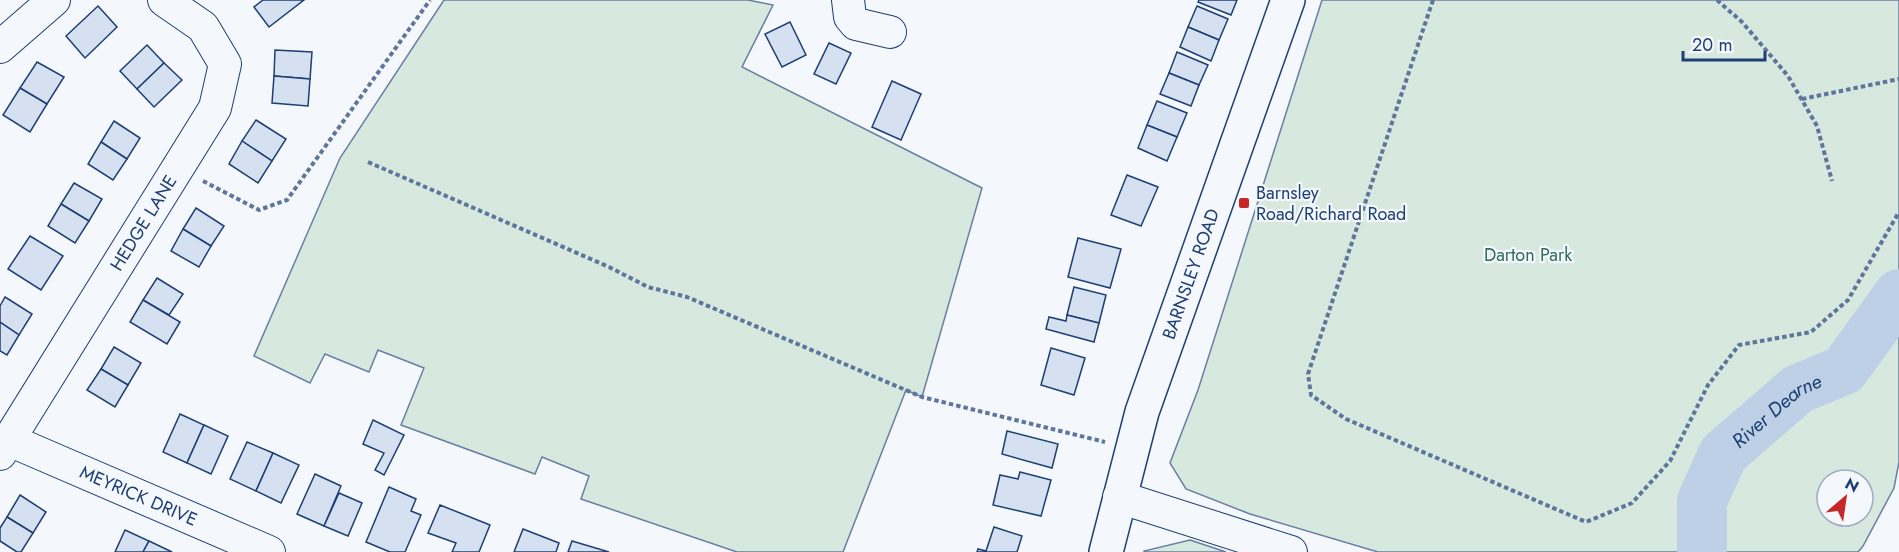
<svg xmlns="http://www.w3.org/2000/svg" width="1899" height="552" font-family="Jost,sans-serif">
  <style>
    .green { fill: #d7e8df; stroke: #687fa3; stroke-width: 1.5; fill-rule: evenodd }
    .lines { fill: none; stroke-linecap: round; stroke-linejoin: round }
    .river { stroke: #bed0e5; stroke-width: 50 }
    .building { fill: #d5e0f0; stroke: #1d3f73; stroke-width: 1.5 }
    .minor-casing { stroke: #1d3f73; stroke-width: 34 }
    .highway-casing { stroke: #1d3f73; stroke-width: 36 }
    .path { stroke: #5e769c; stroke-width: 4; stroke-dasharray: 4.5 3; stroke-linecap: butt }
    .minor { stroke: #f4f7fb; stroke-width: 32 }
    .highway { stroke: #f4f7fb; stroke-width: 33 }
    .poi-dot { fill: #c62828; stroke: #f4f7fb; stroke-width: 2 }
    .labels { text-anchor: middle; dominant-baseline: central; stroke-width: 4.5; stroke-linejoin: round; paint-order: stroke }
    .poi-label { font-size: 18px; fill: #1d3f73; stroke: #f4f7fb; text-anchor: start }
    .street-label { font-size: 18px; fill: #1d3f73; stroke: #f4f7fb }
    .park-label { font-size: 18px; fill: #2c6c60; stroke: #f4f7fb }
    .water-label { font-size: 20px; font-style: italic; fill: #1d3f73; stroke: #f4f7fb }
  </style>
  <rect width="100%" height="100%" fill="#f4f7fb"/>
  <g class="green">
    <path d="M444 0H748L773 5 742 67 982 188 922 397 906 390 843 552H737L581 499 589 476 542 457 535 474 401 425 424 368 378 350 369 372 325 354 310 383 254 356 340 158Z"/>
    <path d="M1322 0H1899V462L1894 488 1863 546 1858 552H1378L1250 514 1186 489 1170 463 1198 390ZM1827 480H1863V516H1827Z"/>
    <path d="M1190 540 1226 552H1144V551Z"/>
  </g>
  <g class="lines">
    <path class="river" id="s1" d="M1702 552V501L1723 454 1798 389 1844 370 1899 294"/>
  </g>
  <g class="building">
    <path d="M263 0H304L269 27 254 7Z"/>
    <path d="M1199 0H1237L1231 15 1198 2Z"/>
    <path d="M98 6 117 27 85 58 66 36Z"/>
    <path d="M1197 6 1228 19 1219 40 1188 27Z"/>
    <path d="M790 22 806 55 782 67 765 34Z"/>
    <path d="M1188 27 1219 40 1211 61 1180 47Z"/>
    <path d="M829 43 851 53 836 84 814 74Z"/>
    <path d="M147 45 164 63 137 89 120 71Z"/>
    <path d="M275 50 312 52 310 79 274 76Z"/>
    <path d="M1177 52 1208 65 1199 85 1169 73Z"/>
    <path d="M37 62 64 77 47 104 20 88Z"/>
    <path d="M164 63 182 80 154 107 137 89Z"/>
    <path d="M1169 73 1199 85 1191 106 1160 94Z"/>
    <path d="M274 76 310 79 308 106 272 103Z"/>
    <path d="M892 81 921 94 901 140 872 127Z"/>
    <path d="M20 88 47 104 30 132 3 115Z"/>
    <path d="M1157 101 1187 113 1177 137 1147 125Z"/>
    <path d="M256 120 286 139 272 161 242 141Z"/>
    <path d="M114 121 140 138 127 159 101 142Z"/>
    <path d="M1147 125 1177 137 1167 161 1138 148Z"/>
    <path d="M242 141 272 161 258 183 229 164Z"/>
    <path d="M101 142 127 159 113 180 88 164Z"/>
    <path d="M1127 175 1158 187 1141 226 1111 215Z"/>
    <path d="M74 183 102 199 89 221 61 204Z"/>
    <path d="M61 204 89 221 75 243 48 226Z"/>
    <path d="M196 208 224 226 211 246 183 229Z"/>
    <path d="M183 229 211 246 199 267 171 251Z"/>
    <path d="M30 236 63 256 41 290 8 269Z"/>
    <path d="M1078 238 1121 249 1110 288 1068 277Z"/>
    <path d="M157 278 183 294 169 315 143 300Z"/>
    <path d="M1074 287 1106 295 1099 323 1067 315Z"/>
    <path d="M5 297 32 314 19 335 0 322V306Z"/>
    <path d="M143 300 180 322 167 344 130 322Z"/>
    <path d="M1067 315 1099 323 1094 342 1046 329 1049 317 1066 321Z"/>
    <path d="M0 322 19 335 7 355 0 351Z"/>
    <path d="M114 347 141 363 128 385 101 369Z"/>
    <path d="M1051 348 1085 358 1074 395 1041 385Z"/>
    <path d="M101 369 128 385 115 407 87 390Z"/>
    <path d="M180 414 204 425 187 463 163 452Z"/>
    <path d="M373 420 404 435 384 475 375 470 384 453 363 444Z"/>
    <path d="M204 425 228 436 211 474 187 463Z"/>
    <path d="M1007 431 1058 444 1052 468 1002 454Z"/>
    <path d="M247 442 273 453 256 491 230 479Z"/>
    <path d="M273 453 299 465 281 503 256 491Z"/>
    <path d="M1020 472 1051 480 1041 516 993 505 1000 475 1018 479Z"/>
    <path d="M315 474 341 486 324 526 297 514Z"/>
    <path d="M389 487 416 499 411 511 421 515 405 552H390L366 542Z"/>
    <path d="M339 493 362 503 348 536 324 526Z"/>
    <path d="M20 495 46 512 33 533 7 517Z"/>
    <path d="M440 505 490 525 479 552H452L456 543 428 533Z"/>
    <path d="M7 517 33 533 21 552H17L0 541V528Z"/>
    <path d="M994 527 1022 536 1017 552H977L978 549 986 551Z"/>
    <path d="M523 529 559 543 556 552H514Z"/>
    <path d="M125 530 149 541 143 552H115Z"/>
    <path d="M149 541 172 552H143Z"/>
    <path d="M572 541 609 552H568Z"/>
  </g>
  <g class="lines">
    <g class="minor-casing">
      <g id="minor">
        <path d="M848 0 850 17 856 24 890 32"/>
        <path d="M0 47 54 0"/>
        <path id="s2" d="M9 440 269 552"/>
        <path id="s3" d="M0 454 215 108 225 64 203 27 164 0"/>
        <path d="M1119 497 1291 552"/>
      </g>
    </g>
    <g class="highway-casing">
      <g id="highway">
        <path id="s4" d="M1106 552 1142 412 1288 0"/>
      </g>
    </g>
    <g class="path">
      <path d="M1433 0 1308 374 1311 395 1346 419 1586 522 1632 503 1670 461 1708 385 1739 345 1811 332 1848 300 1899 212"/>
      <path d="M1717 0 1742 22 1788 76 1817 126 1832 181"/>
      <path d="M1802 99 1899 79"/>
      <path d="M368 162 609 267 648 287 687 297 922 397 1105 442"/>
      <path d="M203 181 259 210 287 200 430 0"/>
    </g>
    <use href="#minor" class="minor"/>
    <use href="#highway" class="highway"/>
  </g>
  <rect class="poi-dot" x="1238" y="197" width="12" height="12" rx="3"/>
  <g class="labels">
    <g class="poi-label">
      <text x="1256" y="193">Barnsley<tspan x="1256" dy="21">Road/Richard Road</tspan></text>
    </g>
    <g class="street-label">
      <text stroke="none"><textPath href="#s3" startOffset="272">HEDGE LANE</textPath></text>
      <text stroke="none"><textPath href="#s4" startOffset="291">BARNSLEY ROAD</textPath></text>
      <text stroke="none"><textPath href="#s2" startOffset="141">MEYRICK DRIVE</textPath></text>
    </g>
    <g class="park-label">
      <text x="1528" y="255">Darton Park</text>
    </g>
    <g class="water-label">
      <text stroke="none"><textPath href="#s1" startOffset="172">River Dearne</textPath></text>
    </g>
  </g>
  <g transform="translate(1845 498) rotate(29)"><circle r="28" fill="#f4f7fb" stroke="#9eadc5" stroke-width="1.5"/>
  <path d="M0-4.5L10 22L0 15L-10 22Z" fill="#c62828"/>
  <text y="-9" font-size="16" font-weight="bold" text-anchor="middle" fill="#1d3f73">N</text>
  </g>
  <path d="M1683 51v9h82v-9" fill="none" stroke="#1d3f73" stroke-width="3"/>
  <text x="1692" y="51" font-size="18" fill="#1d3f73" stroke="#f4f7fb" stroke-width="4.5" paint-order="stroke">20 m</text>
</svg>
